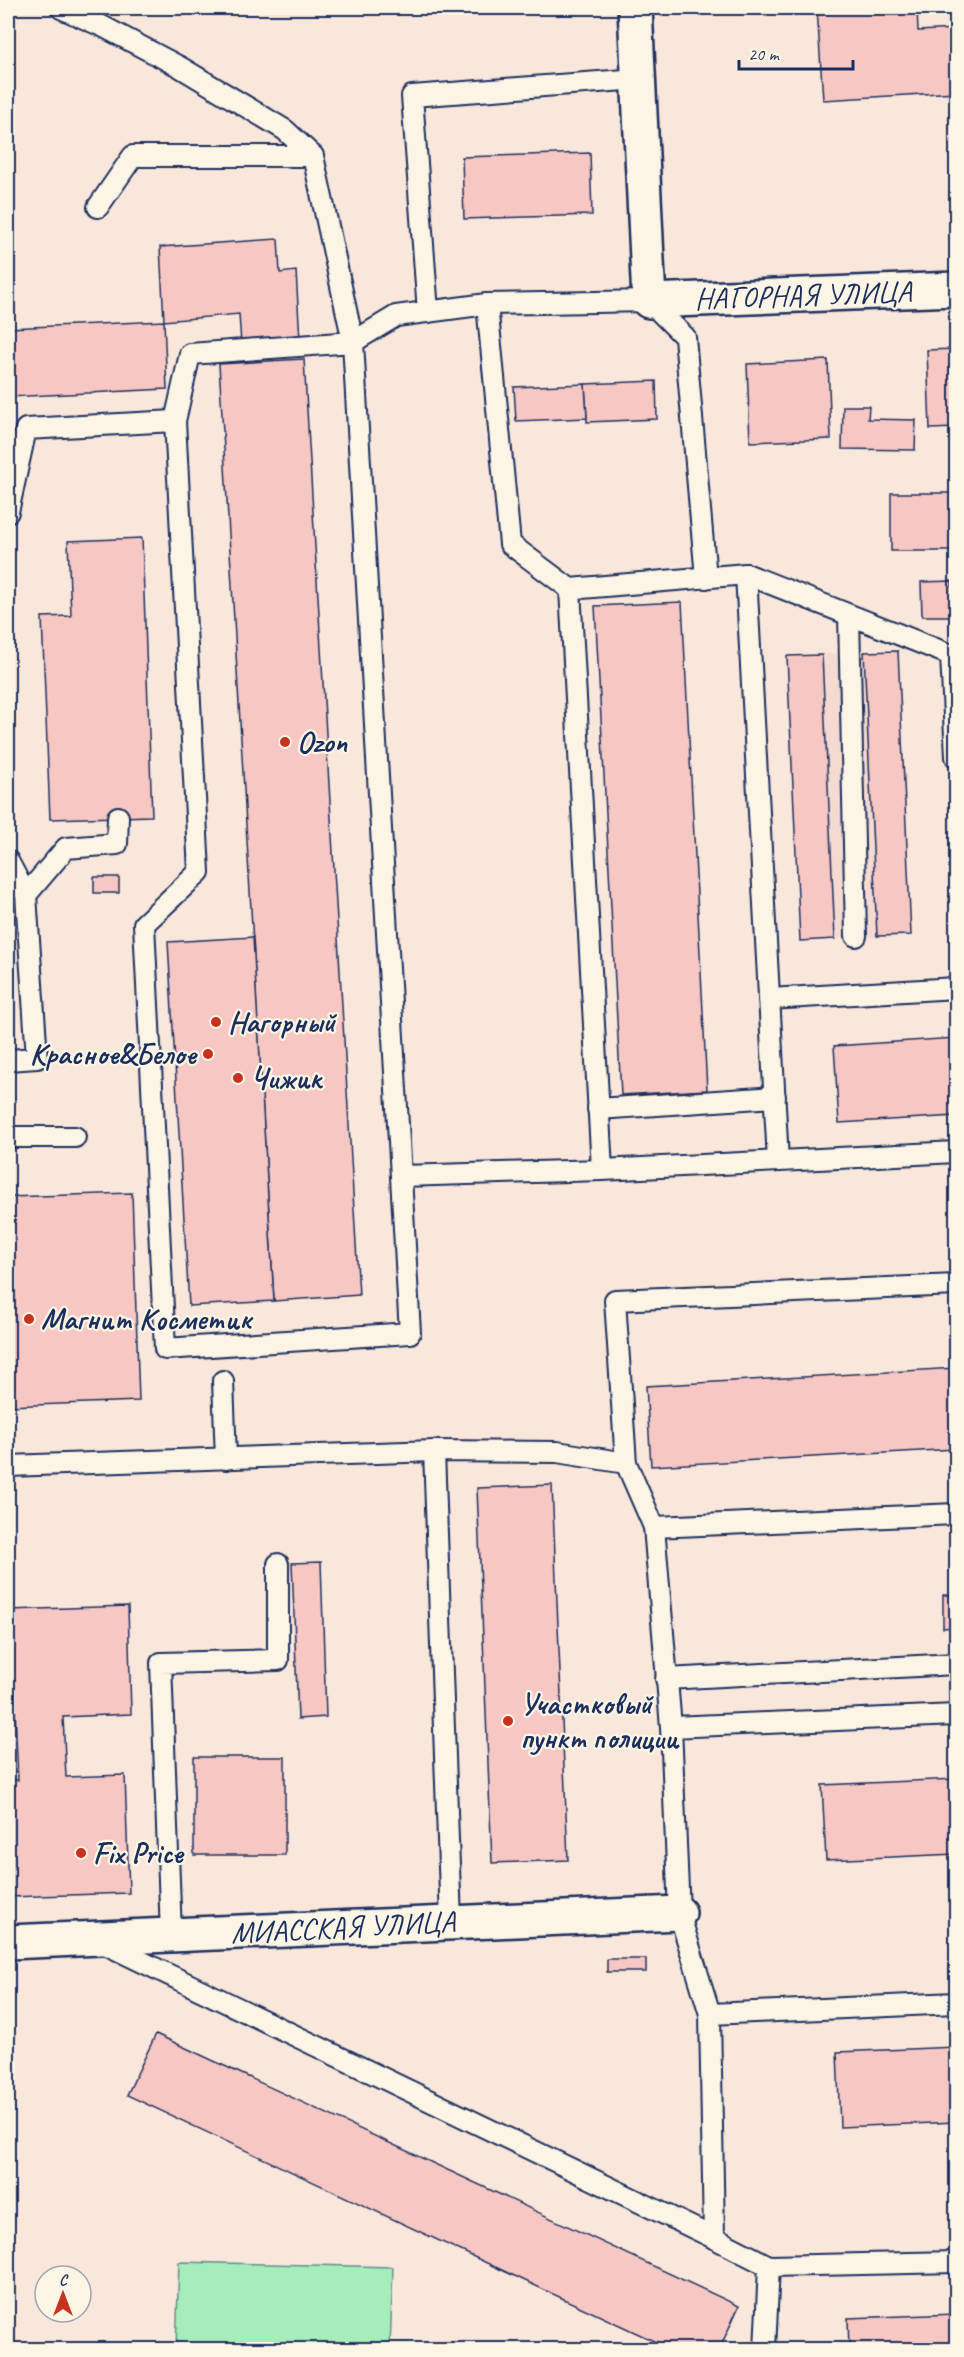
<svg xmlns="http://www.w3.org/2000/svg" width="964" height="2357" font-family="Caveat,sans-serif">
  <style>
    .built { fill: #f5dad2 }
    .green { fill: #a6edbb; stroke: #608e8c; stroke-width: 1.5 }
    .building { fill: #f7c7c3; stroke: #1b2f5e; stroke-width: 1.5 }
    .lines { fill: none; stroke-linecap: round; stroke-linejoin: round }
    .service-casing { stroke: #1b2f5e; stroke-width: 24 }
    .minor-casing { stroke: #1b2f5e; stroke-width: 38 }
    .service { stroke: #fcf5e5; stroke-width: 20 }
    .minor { stroke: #fcf5e5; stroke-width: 33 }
    .poi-dot { fill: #c8321e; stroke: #fcf5e5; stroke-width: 2 }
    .labels { text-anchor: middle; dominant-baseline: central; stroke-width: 4.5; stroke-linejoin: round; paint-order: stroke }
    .street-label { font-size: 30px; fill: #1b2f5e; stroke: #fcf5e5 }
    .poi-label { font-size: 30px; font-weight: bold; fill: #1b2f5e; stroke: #fcf5e5; text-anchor: start }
  </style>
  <rect width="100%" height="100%" fill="#fae7db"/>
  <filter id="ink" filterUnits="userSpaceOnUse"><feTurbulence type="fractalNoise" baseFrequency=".0167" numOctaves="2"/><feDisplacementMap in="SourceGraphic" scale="12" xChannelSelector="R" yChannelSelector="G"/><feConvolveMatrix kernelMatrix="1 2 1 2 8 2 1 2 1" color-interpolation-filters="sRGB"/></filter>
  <g filter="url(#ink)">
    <path class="built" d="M898 651 911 935 800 941 787 656Z"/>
    <path class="green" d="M179 2262 393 2267 390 2349H176Z"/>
    <g class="building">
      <path d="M817 8H917L918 31 956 29V92L823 100Z"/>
      <path d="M590 153 592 215 464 219 462 157Z"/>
      <path d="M278 239 280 273 296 271 300 340 241 344 239 314 164 321 160 247Z"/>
      <path d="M164 321 167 389 8 397V328Z"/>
      <path d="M956 349V428L930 429 927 350Z"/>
      <path d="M304 359 359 1295 274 1301 219 364Z"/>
      <path d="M828 360 831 439 750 442 747 364Z"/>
      <path d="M656 381 657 419 587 422 585 384Z"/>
      <path d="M585 384 587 418 516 421 514 387Z"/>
      <path d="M843 406H869L868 419 916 420 915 450 842 449Z"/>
      <rect x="891" y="493" width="65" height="58"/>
      <path d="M142 538 152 816 50 819 42 617 71 616 68 541Z"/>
      <path d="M952 581 953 616H922L921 582Z"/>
      <path d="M682 602 707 1090 621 1095 595 606Z"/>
      <path d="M898 651 911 935 877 936 864 652Z"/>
      <path d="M822 655 835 939 800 941 787 656Z"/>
      <rect x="94" y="877" width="25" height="16"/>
      <path d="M253 937 274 1301 189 1306 168 942Z"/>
      <path d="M956 1038V1116L839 1123 834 1046Z"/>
      <path d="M132 1193 139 1401 8 1406V1197Z"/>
      <path d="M956 1368V1449L651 1466 646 1386Z"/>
      <path d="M552 1485 568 1860 492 1863 477 1488Z"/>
      <path d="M321 1562 326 1717 298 1719 292 1563Z"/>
      <path d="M943 1595H956V1627L943 1628Z"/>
      <path d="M128 1606 131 1714 63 1717 66 1777 125 1775 129 1893 8 1897V1780H18L15 1712 8 1713V1610Z"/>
      <rect x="194" y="1757" width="91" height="98"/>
      <path d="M956 1779V1854L826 1860 822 1785Z"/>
      <rect x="607" y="1959" width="39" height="13"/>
      <path d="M156 2034 739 2306 719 2350H673L127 2095Z"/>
      <path d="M956 2047V2122L840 2127 837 2052Z"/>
      <path d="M956 2314V2350H849L848 2318Z"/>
    </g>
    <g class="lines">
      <g class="service-casing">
        <g id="service">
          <path d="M61 8 102 26 180 67 285 130 313 156 353 342 410 1333 165 1349 144 924 199 872 175 421 190 354 353 342 396 316 487 304 649 301 685 337 706 578"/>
          <path d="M98 207 133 156H313"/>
          <path d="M487 304 510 544 570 589 602 1170"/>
          <path d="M428 312 412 96 639 79"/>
          <path d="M8 512 26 429 175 421"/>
          <path d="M746 574 951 655H956"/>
          <path d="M570 589 746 574 778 1161"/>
          <path d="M849 615 856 936"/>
          <path d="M951 655 956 757"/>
          <path d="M8 861 26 895 37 1058 8 1060"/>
          <path d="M26 895 66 848 117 844 118 817"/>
          <path d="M769 999 956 988"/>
          <path d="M598 1109 775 1097"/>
          <path d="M8 1137H75"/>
          <path d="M402 1176 602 1170 956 1152"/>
          <path d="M223 1381 226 1459"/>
          <path d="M434 1451 451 1922"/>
          <path d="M8 1466 434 1451 557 1452 626 1463"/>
          <path d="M654 1527 956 1514"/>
          <path d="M666 1679 956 1664"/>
          <path d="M671 1727 956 1715"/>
          <path d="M171 1935 161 1663 278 1660V1564"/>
          <path d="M101 1942 714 2238 769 2266 956 2262"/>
          <path d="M710 2014 956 2003"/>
          <path d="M714 2238 710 2014 679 1913 671 1727 654 1527 626 1463 615 1300 956 1285"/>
          <path d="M765 2350 769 2266"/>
        </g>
      </g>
      <g class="minor-casing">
        <g id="minor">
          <path d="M635 8 649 301 956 289"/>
          <path d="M8 1942 679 1913"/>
        </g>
      </g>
      <use href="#service" class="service"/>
      <use href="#minor" class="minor"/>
    </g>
  </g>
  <g class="poi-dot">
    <circle cx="285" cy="742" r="6"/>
    <circle cx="216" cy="1022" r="6"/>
    <circle cx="208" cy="1054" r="6"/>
    <circle cx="238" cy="1078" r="6"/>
    <circle cx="29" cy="1319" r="6"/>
    <circle cx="508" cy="1721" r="6"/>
    <circle cx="81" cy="1853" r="6"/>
  </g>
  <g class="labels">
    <g class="street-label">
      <text transform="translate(803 295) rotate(-2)">НАГОРНАЯ УЛИЦА</text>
      <text transform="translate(343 1927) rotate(-3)">МИАССКАЯ УЛИЦА</text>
    </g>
    <g class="poi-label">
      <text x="297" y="742">Ozon</text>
      <text x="228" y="1022">Нагорный</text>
      <text x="196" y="1054" text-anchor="end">Красное&amp;Белое</text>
      <text x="250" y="1078">Чижик</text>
      <text x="41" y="1319">Магнит Косметик</text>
      <text x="520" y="1704">Участковый<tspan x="520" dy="34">пункт полиции</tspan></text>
      <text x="93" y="1853">Fix Price</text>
    </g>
  </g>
  <rect width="964" height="2357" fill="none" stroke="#fcf5e5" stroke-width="30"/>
  <rect x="15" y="15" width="934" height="2327" fill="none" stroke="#1b2f5e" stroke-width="2" filter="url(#ink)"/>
  <g transform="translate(63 2294)"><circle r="28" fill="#fcf5e5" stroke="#a2a6af" stroke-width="1.5"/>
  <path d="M0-4.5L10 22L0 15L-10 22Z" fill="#c8321e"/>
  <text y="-9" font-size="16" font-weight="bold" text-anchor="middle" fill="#1b2f5e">С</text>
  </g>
  <path d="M739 60v9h114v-9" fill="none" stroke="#1b2f5e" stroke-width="3"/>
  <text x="748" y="60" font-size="18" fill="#1b2f5e" stroke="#fcf5e5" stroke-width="4.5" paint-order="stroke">20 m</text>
</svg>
